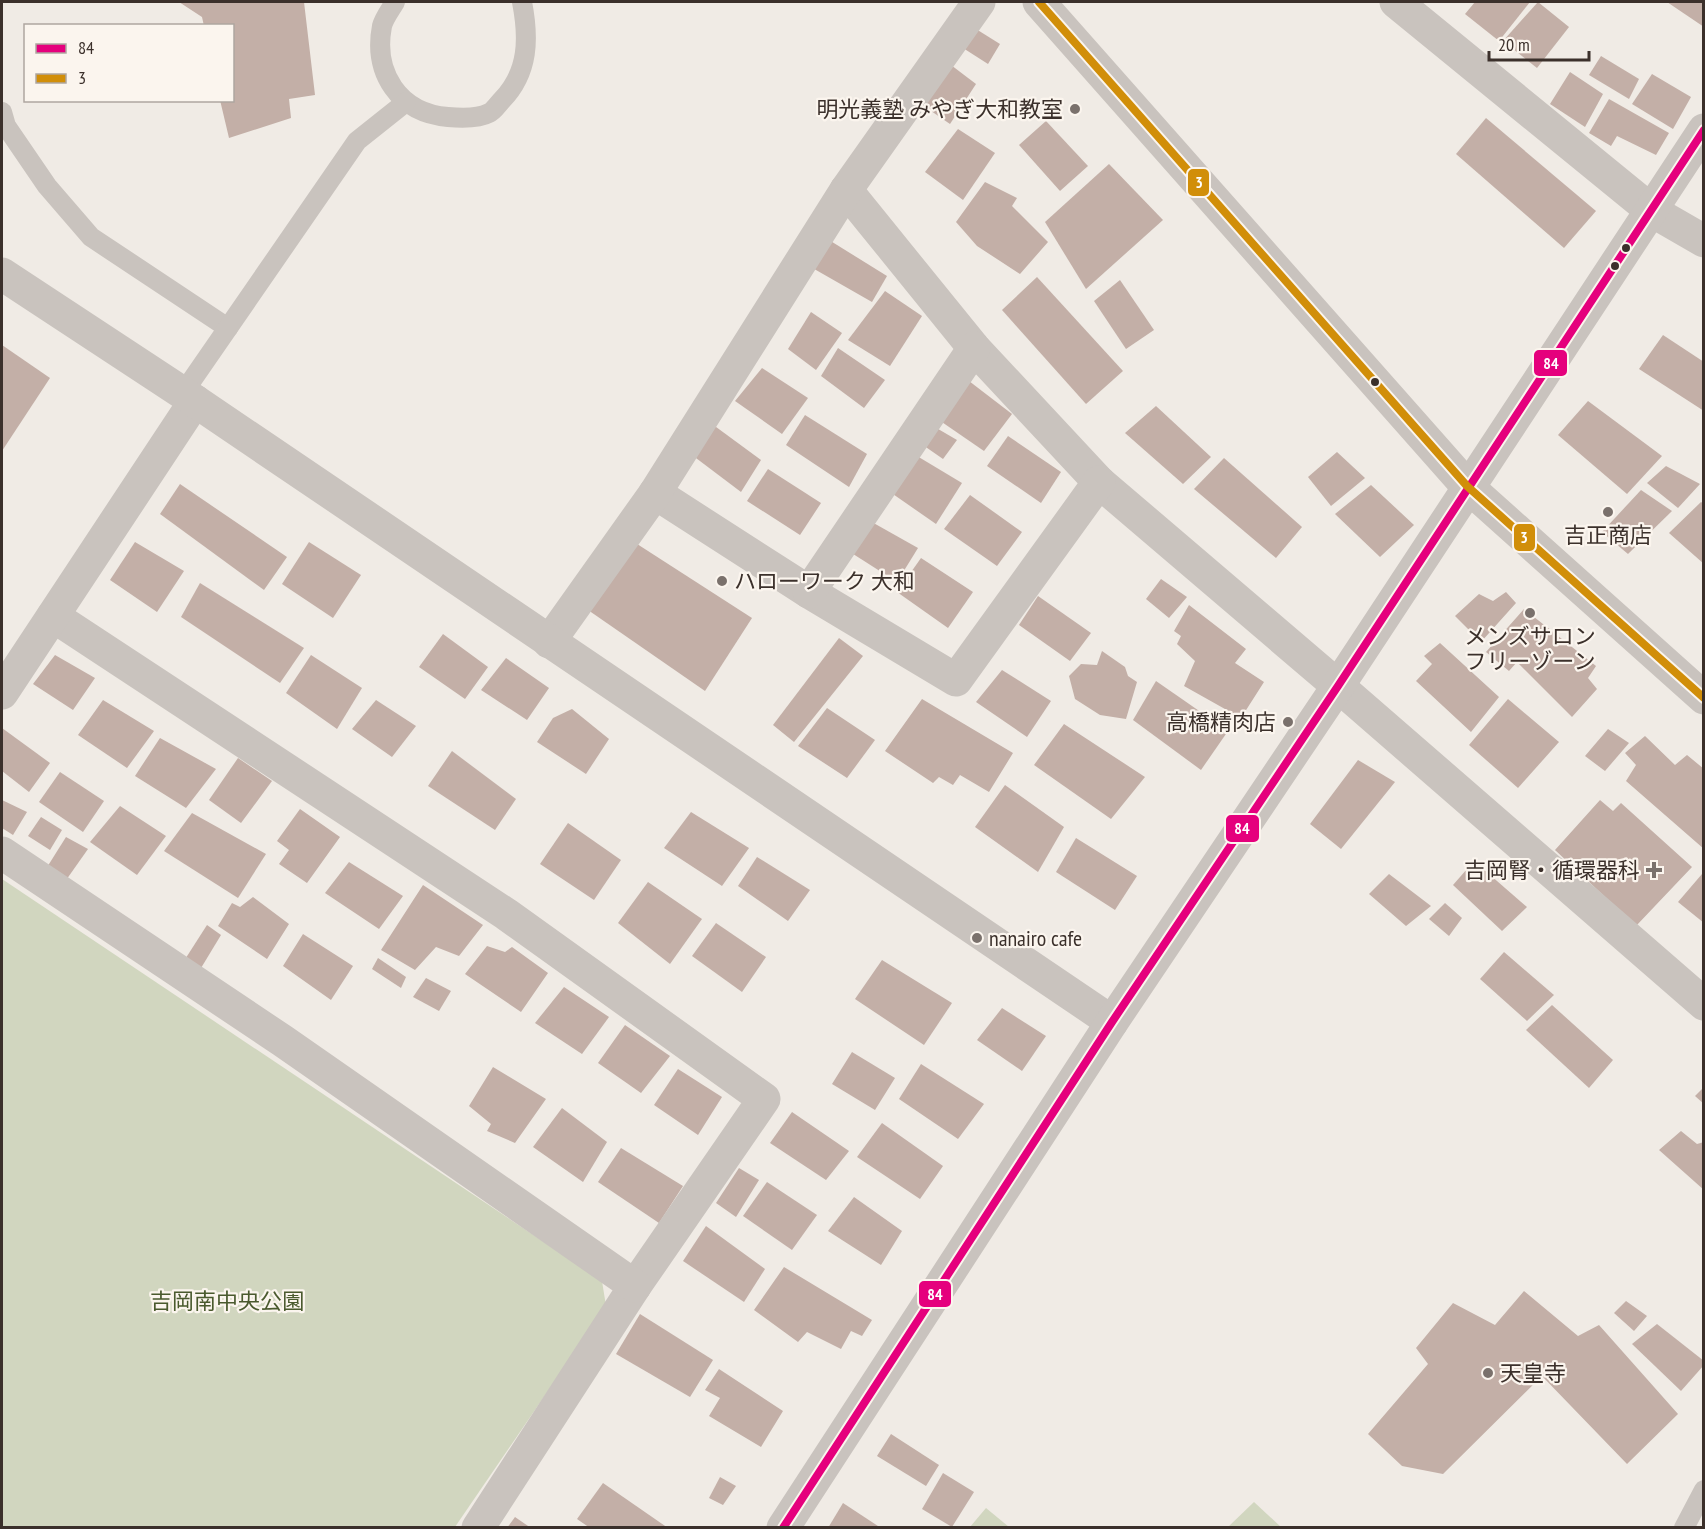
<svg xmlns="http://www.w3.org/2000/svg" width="1705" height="1529" font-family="'PT Sans Narrow','Noto Sans JP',sans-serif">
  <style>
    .green { fill: #d1d6bf }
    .building { fill: #c3afa7 }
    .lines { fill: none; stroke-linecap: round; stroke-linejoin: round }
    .service { stroke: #c9c3be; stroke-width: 20 }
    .minor { stroke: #c9c3be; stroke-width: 33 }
    .tertiary { stroke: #c9c3be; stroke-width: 33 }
    .bus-1-casing { stroke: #fbf5ee; stroke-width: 12 }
    .bus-2-casing { stroke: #fbf5ee; stroke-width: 12 }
    .bus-1 { stroke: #e5007d; stroke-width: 8 }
    .bus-2 { stroke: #d18e09; stroke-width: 8 }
    .poi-dot { fill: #7a716c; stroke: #fbf5ee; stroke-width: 2 }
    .bus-dot { fill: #3b302b; stroke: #fbf5ee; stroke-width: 2 }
    .labels { text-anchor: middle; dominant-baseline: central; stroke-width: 4.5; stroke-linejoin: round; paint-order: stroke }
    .poi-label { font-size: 22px; fill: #3b302b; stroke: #fbf5ee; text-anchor: end }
    .park-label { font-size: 22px; fill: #4a5a2e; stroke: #fbf5ee }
    .line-badge { stroke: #fbf5ee; stroke-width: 2 }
    .badge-label { font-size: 16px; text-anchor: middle; font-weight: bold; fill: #fff }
  </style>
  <rect width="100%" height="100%" fill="#f0ebe5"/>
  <g class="green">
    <path d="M2 879 602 1281 606 1306 455 1527H2Z"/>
    <path d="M1254 1502 1281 1527H1228Z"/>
    <path d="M986 1508 1009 1527H970Z"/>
  </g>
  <g class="building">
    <path d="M179 2H304L315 95 289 99 291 118 229 138 220 100H232V26H204L202 17Z"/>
    <path d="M1475 2H1530L1499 41 1465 14Z"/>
    <path d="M1538 2 1569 27 1537 68 1503 41Z"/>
    <path d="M1667 2H1704V27Z"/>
    <path d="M976 29 1000 44 988 64 963 48Z"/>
    <path d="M1601 56 1639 79 1629 99 1589 75Z"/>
    <path d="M947 62 976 84 950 124 918 102Z"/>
    <path d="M1570 72 1603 94 1585 127 1550 104Z"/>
    <path d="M1652 74 1691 97 1673 129 1632 104Z"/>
    <path d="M1609 99 1669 133 1656 155 1617 136 1611 146 1589 133Z"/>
    <path d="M1486 118 1596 211 1564 248 1456 154Z"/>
    <path d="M1046 121 1088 166 1060 191 1019 145Z"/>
    <path d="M958 129 995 153 963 200 925 172Z"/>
    <path d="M1109 164 1163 220 1086 289 1045 222Z"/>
    <path d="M985 182 1017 198 1012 206 1048 242 1020 274 977 246 956 222Z"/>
    <path d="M829 240 887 276 872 302 809 266Z"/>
    <path d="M1037 277 1123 371 1086 404 1002 310Z"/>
    <path d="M1120 280 1154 330 1126 349 1094 301Z"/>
    <path d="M885 291 922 316 890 366 848 340Z"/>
    <path d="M811 312 842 333 816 370 788 349Z"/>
    <path d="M1663 335 1704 362V411L1639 369Z"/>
    <path d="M2 345 50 378 2 451Z"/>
    <path d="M838 348 885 380 864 408 821 376Z"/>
    <path d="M762 368 808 398 782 434 735 401Z"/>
    <path d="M969 381 1012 414 984 451 936 418Z"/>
    <path d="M1588 401 1662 456 1627 494 1558 435Z"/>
    <path d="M1156 406 1211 457 1183 484 1125 433Z"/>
    <path d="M805 415 867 454 849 487 786 445Z"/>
    <path d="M712 424 761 460 741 492 688 452Z"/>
    <path d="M933 426 957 440 943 459 920 443Z"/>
    <path d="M1008 436 1061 472 1041 503 987 466Z"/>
    <path d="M1337 452 1365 478 1331 506 1308 477Z"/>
    <path d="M917 456 962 483 936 524 890 492Z"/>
    <path d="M1224 458 1302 527 1276 558 1194 489Z"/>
    <path d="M1666 466 1700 484 1678 508 1647 483Z"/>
    <path d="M768 469 821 503 800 535 747 501Z"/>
    <path d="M180 484 287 557 264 590 160 514Z"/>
    <path d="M1371 485 1414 525 1380 557 1335 514Z"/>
    <path d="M1641 490 1672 511 1628 554 1602 532Z"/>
    <path d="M970 495 1022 532 997 566 944 529Z"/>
    <path d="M1701 502 1704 504V564L1669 533Z"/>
    <path d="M870 521 918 548 897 582 850 552Z"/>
    <path d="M135 542 184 571 157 612 110 580Z"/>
    <path d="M309 542 361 575 333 618 282 584Z"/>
    <path d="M634 542 752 618 705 691 588 610Z"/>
    <path d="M921 558 973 592 948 628 897 592Z"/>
    <path d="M1161 579 1187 597 1169 618 1146 599Z"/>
    <path d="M200 583 304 648 280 683 181 617Z"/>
    <path d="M1506 592 1516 603 1481 642 1455 616 1479 594 1493 601Z"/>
    <path d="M1038 596 1091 633 1070 661 1019 625Z"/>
    <path d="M1189 605 1246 649 1235 663 1264 682 1241 718 1184 686 1195 661 1177 644 1181 636 1174 631Z"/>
    <path d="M1524 609 1596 666 1588 678 1597 689 1572 717 1517 662 1509 671 1486 652Z"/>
    <path d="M443 634 488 667 465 699 419 667Z"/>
    <path d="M839 638 863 656 794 742 773 725Z"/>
    <path d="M1440 643 1499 697 1471 732 1416 681 1432 664 1424 656Z"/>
    <path d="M1102 651 1125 667 1128 676 1137 682 1126 719 1100 715 1075 699 1069 676 1081 664 1097 665Z"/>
    <path d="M55 655 95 678 73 710 33 684Z"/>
    <path d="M311 655 362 688 337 729 286 693Z"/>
    <path d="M506 658 549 688 527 720 481 690Z"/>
    <path d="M1002 670 1051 701 1027 737 976 702Z"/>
    <path d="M1156 681 1228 731 1201 770 1133 720Z"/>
    <path d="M922 699 1013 753 989 792 960 775 953 785 939 777 933 783 885 751Z"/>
    <path d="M1508 699 1559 742 1518 788 1469 745Z"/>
    <path d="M103 700 154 731 127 768 78 735Z"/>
    <path d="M376 700 416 726 392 757 352 729Z"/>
    <path d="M827 708 875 740 847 778 798 746Z"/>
    <path d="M572 709 609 739 586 774 537 742 553 718Z"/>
    <path d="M1064 724 1145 777 1111 819 1034 765Z"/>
    <path d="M2 728 50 763 29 792 2 771Z"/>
    <path d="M1608 729 1629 743 1605 771 1585 756Z"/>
    <path d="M1645 736 1675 765 1687 755 1704 769V849L1626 781 1636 765 1625 753Z"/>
    <path d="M160 738 216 769 186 808 135 776Z"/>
    <path d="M452 751 516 799 495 830 428 786Z"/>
    <path d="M238 758 272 781 241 823 209 800Z"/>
    <path d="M1358 760 1395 782 1341 849 1310 824Z"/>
    <path d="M60 772 104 801 83 832 39 802Z"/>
    <path d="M1005 785 1064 827 1038 872 975 827Z"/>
    <path d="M2 800 27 812 13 835 2 828Z"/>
    <path d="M1600 800 1613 811 1621 803 1692 867 1636 926 1555 850Z"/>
    <path d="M120 806 166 836 137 875 90 842Z"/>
    <path d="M300 809 340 837 307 883 279 864 289 850 277 841Z"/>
    <path d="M691 812 749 848 722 886 664 848Z"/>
    <path d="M192 813 266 854 238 898 164 851Z"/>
    <path d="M41 817 62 830 50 850 28 836Z"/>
    <path d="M568 823 621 860 594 900 540 864Z"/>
    <path d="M66 837 88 849 64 883 44 872Z"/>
    <path d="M1076 838 1137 876 1115 910 1056 872Z"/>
    <path d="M757 857 810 890 788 921 738 886Z"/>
    <path d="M1474 861 1527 907 1502 931 1453 885Z"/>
    <path d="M349 862 403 896 379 929 325 893Z"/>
    <path d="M1389 874 1431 906 1406 926 1369 894Z"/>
    <path d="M1702 874 1704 875V923L1678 902Z"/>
    <path d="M648 882 702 919 670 964 618 923Z"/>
    <path d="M423 885 483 925 459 956 436 947 415 970 381 950Z"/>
    <path d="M253 897 289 924 267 959 218 926 232 903 240 907Z"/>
    <path d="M1445 903 1462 918 1449 936 1429 919Z"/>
    <path d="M716 923 766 957 742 992 692 956Z"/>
    <path d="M207 925 221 935 198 973 182 964Z"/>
    <path d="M303 934 353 966 331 1000 283 966Z"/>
    <path d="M487 946 505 952 512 947 548 973 521 1012 465 974Z"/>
    <path d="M1504 952 1554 995 1527 1021 1480 979Z"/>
    <path d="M378 958 406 977 401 988 372 969Z"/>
    <path d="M882 960 952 1003 924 1045 855 999Z"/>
    <path d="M426 978 451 991 439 1011 413 997Z"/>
    <path d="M564 987 609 1017 582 1054 535 1023Z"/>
    <path d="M1552 1005 1613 1060 1589 1088 1526 1030Z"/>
    <path d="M1002 1008 1046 1036 1022 1071 977 1040Z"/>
    <path d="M625 1025 670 1056 641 1093 598 1063Z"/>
    <path d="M852 1052 895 1078 875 1110 832 1084Z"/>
    <path d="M921 1064 984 1104 958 1139 899 1099Z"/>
    <path d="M493 1067 546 1099 515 1143 487 1131 491 1124 469 1106Z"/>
    <path d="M678 1069 722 1097 698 1135 654 1105Z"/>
    <path d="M1704 1087V1104L1695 1096Z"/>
    <path d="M562 1108 607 1142 583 1182 533 1147Z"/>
    <path d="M792 1112 849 1151 826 1180 770 1143Z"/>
    <path d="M882 1123 943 1166 920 1199 857 1157Z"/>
    <path d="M1681 1131 1697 1144 1704 1142V1190L1659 1150Z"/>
    <path d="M621 1148 683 1186 659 1223 598 1182Z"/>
    <path d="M739 1168 759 1180 736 1217 716 1203Z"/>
    <path d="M767 1182 817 1215 792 1250 743 1216Z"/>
    <path d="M854 1197 902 1231 881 1265 828 1231Z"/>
    <path d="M706 1226 765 1269 744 1302 683 1261Z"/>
    <path d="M784 1267 872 1320 862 1336 851 1331 841 1349 807 1332 798 1342 754 1310Z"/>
    <path d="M1524 1291 1578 1336 1599 1325 1678 1414 1627 1464 1542 1376 1443 1474 1402 1466 1368 1434 1428 1364 1416 1348 1453 1303 1495 1325Z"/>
    <path d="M1626 1301 1647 1316 1634 1331 1614 1313Z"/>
    <path d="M640 1314 713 1360 690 1397 616 1354Z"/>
    <path d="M1657 1324 1704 1361V1365L1681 1391 1632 1344Z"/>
    <path d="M719 1369 783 1411 761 1447 709 1416 720 1398 705 1390Z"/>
    <path d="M891 1434 939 1465 926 1486 877 1456Z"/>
    <path d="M943 1473 974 1492 952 1527 922 1509Z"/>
    <path d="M720 1477 736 1486 723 1505 709 1498Z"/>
    <path d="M603 1483 668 1528H590L577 1519Z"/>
    <path d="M843 1503 881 1528H828Z"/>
    <path d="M515 1517 531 1528H507Z"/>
  </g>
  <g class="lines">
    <g class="service">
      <path d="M395 2C391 9 384 18 382 26 373 73 399 113 448 117 460 118 478 119 489 113 494 111 498 104 502 100 529 72 529 38 522 2"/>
      <path d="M2 112 6 126 47 186 91 237 228 328"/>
      <path d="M183 393 357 141 406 102"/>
      <path d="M1684 1528 1704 1490"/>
    </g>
    <g class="minor">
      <path d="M1396 2 1652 211 1704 241"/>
      <path d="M846 190 974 348 1099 482 1338 686 1704 1004"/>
      <path d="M655 493 809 592 956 680 1099 482"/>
      <path d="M809 592 974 348"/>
      <path d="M53 616 506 914 764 1099 635 1286 478 1528"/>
      <path d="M549 642 655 493 846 190 979 2"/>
      <path d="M2 693 195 401"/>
      <path d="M2 853 283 1041 635 1286"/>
    </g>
    <g class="tertiary">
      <path d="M1039 2 1467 486 1704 698"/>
      <path d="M2 274 195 401 1112 1022"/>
      <path d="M783 1528 1112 1022 1338 686 1704 130"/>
    </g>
    <g class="bus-1-casing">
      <path id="bus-1" d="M783 1528 1112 1022 1338 686 1704 130"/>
    </g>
    <g class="bus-2-casing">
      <path id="bus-2" d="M1039 2 1467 486 1704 698"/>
    </g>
    <use href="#bus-1" class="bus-1"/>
    <use href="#bus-2" class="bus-2"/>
  </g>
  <g class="poi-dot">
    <circle cx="1075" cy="109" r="6"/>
    <circle cx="1608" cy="512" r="6"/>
    <circle cx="722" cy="581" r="6"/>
    <circle cx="1530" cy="613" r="6"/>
    <circle cx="1288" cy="722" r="6"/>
    <path d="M1651 861h6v6h6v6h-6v6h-6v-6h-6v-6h6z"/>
    <circle cx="977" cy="938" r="6"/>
    <circle cx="1488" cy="1373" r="6"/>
  </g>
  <g class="bus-dot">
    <circle cx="1626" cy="248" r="5"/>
    <circle cx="1615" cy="266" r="5"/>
    <circle cx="1375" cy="382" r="5"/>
  </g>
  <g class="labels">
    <g class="poi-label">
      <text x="1063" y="109">明光義塾 みやぎ大和教室</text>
      <text x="1608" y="535" text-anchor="middle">吉正商店</text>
      <text x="734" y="581" text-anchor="start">ハローワーク 大和</text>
      <text x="1530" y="636" text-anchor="middle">メンズサロン<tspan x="1530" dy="25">フリーゾーン</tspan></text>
      <text x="1276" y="722">高橋精肉店</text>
      <text x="1640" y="870">吉岡腎・循環器科</text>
      <text x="989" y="938" text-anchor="start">nanairo cafe</text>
      <text x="1500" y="1373" text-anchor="start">天皇寺</text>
    </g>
    <g class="park-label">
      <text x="227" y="1301">吉岡南中央公園</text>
    </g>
  </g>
  <g class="line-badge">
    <rect x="1187" y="168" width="23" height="29" rx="6" fill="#d18e09"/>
    <rect x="1533" y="349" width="35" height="28" rx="6" fill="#e5007d"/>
    <rect x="1513" y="523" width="23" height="29" rx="6" fill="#d18e09"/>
    <rect x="1225" y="814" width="35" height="29" rx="6" fill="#e5007d"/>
    <rect x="918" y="1280" width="34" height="28" rx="6" fill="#e5007d"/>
  </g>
  <g class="badge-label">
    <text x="1199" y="188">3</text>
    <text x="1551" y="369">84</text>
    <text x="1524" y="543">3</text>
    <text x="1242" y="834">84</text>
    <text x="935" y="1300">84</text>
  </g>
  <rect width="1705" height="1529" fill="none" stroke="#3b302b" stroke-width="6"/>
  <rect x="24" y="24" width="210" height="78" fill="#fbf5ee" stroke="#aea6a0" stroke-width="1.5"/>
  <rect x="36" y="44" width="30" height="9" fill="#e5007d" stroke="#aea6a0" stroke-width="1.5"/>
  <text x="78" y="54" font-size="18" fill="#3b302b">84</text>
  <rect x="36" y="74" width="30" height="9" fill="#d18e09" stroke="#aea6a0" stroke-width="1.5"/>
  <text x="78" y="84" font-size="18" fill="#3b302b">3</text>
  <path d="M1489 51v9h100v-9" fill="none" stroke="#3b302b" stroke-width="3"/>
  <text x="1498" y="51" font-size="18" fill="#3b302b" stroke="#fbf5ee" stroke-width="4.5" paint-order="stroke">20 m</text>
</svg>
